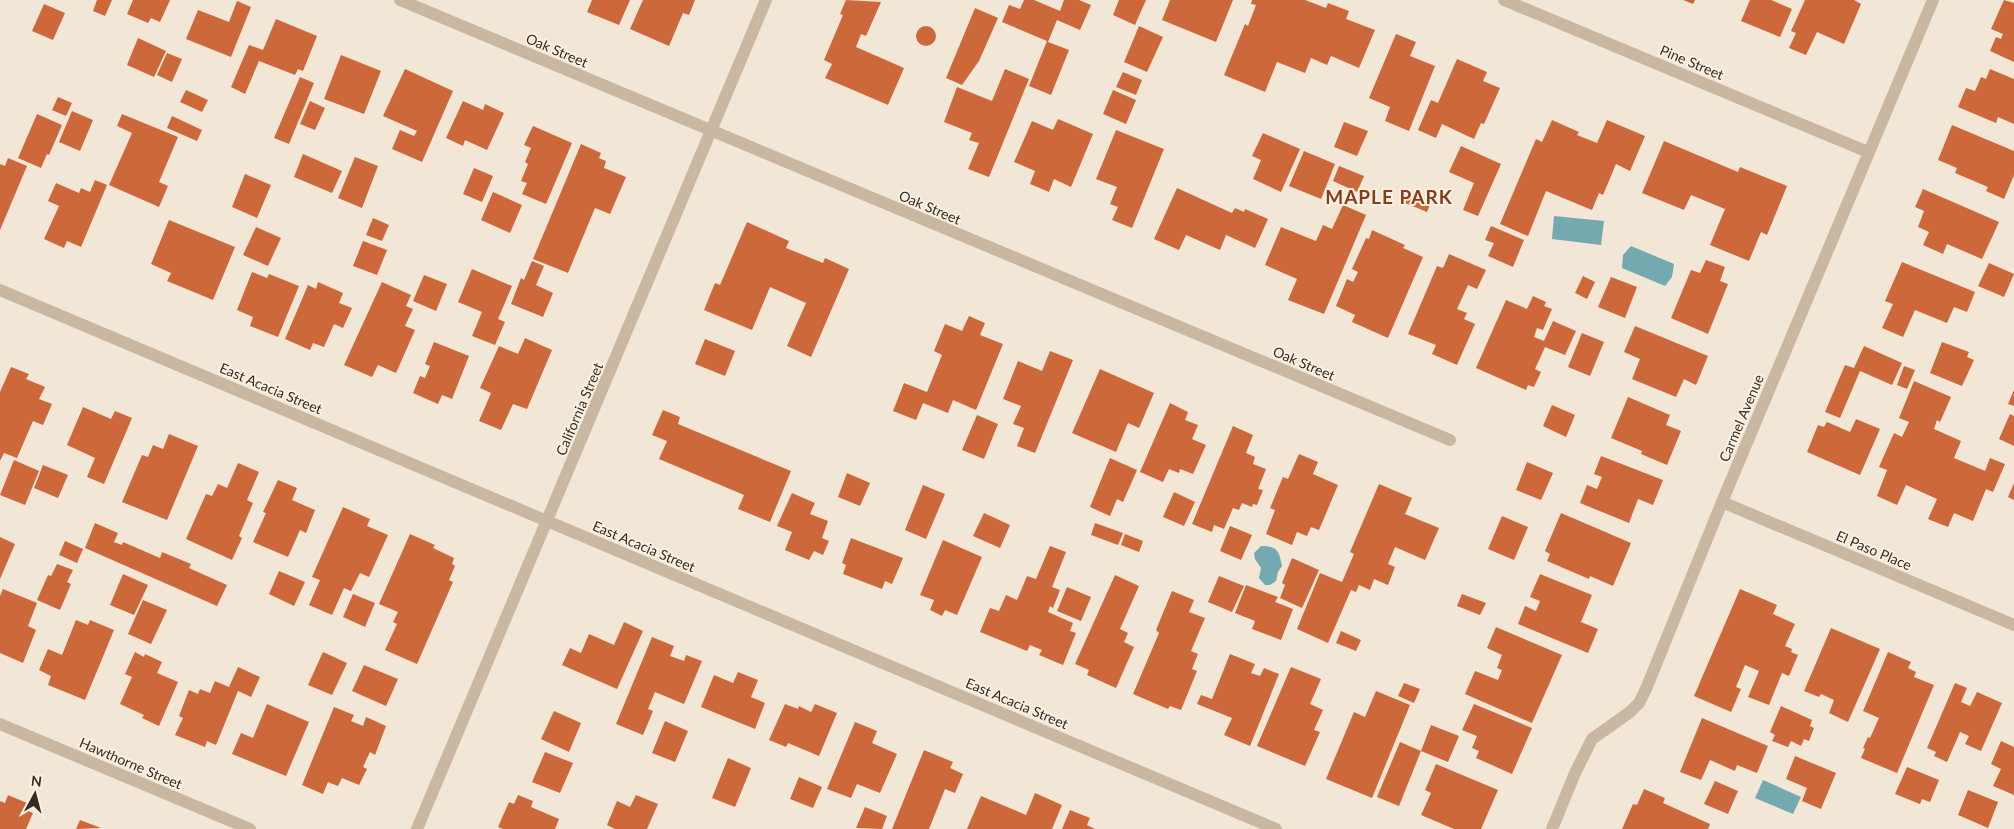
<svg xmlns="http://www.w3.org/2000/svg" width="2014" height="829" font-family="Lato,sans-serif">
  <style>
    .water { fill: #74a9b0 }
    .building { fill: #cd683a }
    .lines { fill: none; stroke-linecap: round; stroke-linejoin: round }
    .minor { stroke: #cab7a2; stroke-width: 12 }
    .tertiary { stroke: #cab7a2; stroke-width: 12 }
    .labels { text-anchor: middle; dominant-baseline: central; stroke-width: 4; stroke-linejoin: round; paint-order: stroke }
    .street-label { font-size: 14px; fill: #342b25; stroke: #faf1e3 }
    .district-label { font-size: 19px; font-weight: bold; letter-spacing: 1px; fill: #873c1a; stroke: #faf1e3 }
  </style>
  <rect width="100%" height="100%" fill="#f2e7d6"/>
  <g class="water">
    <path d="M1554 216 1604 221 1601 245 1552 239Z"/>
    <path d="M1631 246 1674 264 1672 277 1665 286 1622 268 1623 255Z"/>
    <path d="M1261 546C1278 546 1279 552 1282 566L1278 572 1276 581 1270 585H1265L1259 578 1261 568 1255 559 1254 553Z"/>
    <path d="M1763 780 1801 797 1793 814 1755 798Z"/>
  </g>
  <g class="building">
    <path d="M97 0H112L105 16 93 11Z"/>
    <path d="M133 0H170L160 22 151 18 148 23 127 14Z"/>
    <path d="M592 0H630L619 25 587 12Z"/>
    <path d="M643 0H695L689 15 683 13 669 46 630 29Z"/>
    <path d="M846 0 881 2 866 36 861 34 856 47 904 68 888 105 825 78 832 64 824 60 843 15 840 14Z"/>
    <path d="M1024 0H1034L1060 11 1064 0H1079L1091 5 1080 30 1057 20 1048 42 1069 50 1051 95 1029 86 1047 41 1002 22 1009 5 1020 9Z"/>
    <path d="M1119 0H1146L1135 25 1113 15Z"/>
    <path d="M1170 0H1233L1216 42 1162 20Z"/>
    <path d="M1252 0H1305L1326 8 1328 3 1349 11 1346 19 1375 30 1359 68 1331 56 1327 65 1311 58 1305 73 1277 62 1265 92 1224 75 1245 24 1248 26 1256 5 1251 4Z"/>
    <path d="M1683 0H1695L1693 4Z"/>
    <path d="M1750 0H1771L1792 9 1780 37 1741 21Z"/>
    <path d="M1805 0H1854L1861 4 1844 44 1817 32 1806 55 1789 48 1796 33 1791 31Z"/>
    <path d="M2004 0 2014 3V62L1990 51 1996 37 2001 39 2003 34 1991 29Z"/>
    <path d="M237 1 251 7 231 57 186 39 198 10 229 22Z"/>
    <path d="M44 4 65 13 53 40 32 31Z"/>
    <path d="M975 8 998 18 979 61 962 85 946 78Z"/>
    <path d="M276 19 317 36 303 71 298 69 295 75 259 61 245 94 231 87 249 45 263 50Z"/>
    <circle cx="926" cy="36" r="10"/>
    <path d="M1139 26 1163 37 1147 72 1124 62Z"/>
    <path d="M1396 34 1416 42 1410 56 1435 66 1409 131 1385 121 1390 107 1369 98Z"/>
    <path d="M138 38 166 51 154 77 127 65Z"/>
    <path d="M167 53 182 59 172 82 157 75Z"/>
    <path d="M341 55 381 71 364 114 324 99Z"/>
    <path d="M1457 59 1487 72 1483 81 1500 88 1484 124 1481 123 1474 139 1442 124 1436 138 1418 130 1431 100 1438 103Z"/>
    <path d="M405 69 453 91 422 162 392 149 400 130 414 136 417 131 383 116Z"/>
    <path d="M1005 69 1029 79 989 177 968 169 979 143 969 140 972 133 944 122 957 87 992 101Z"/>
    <path d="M1990 69 2014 79V124L1998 117 1996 123 1958 107 1966 88 1975 91 1981 77 1986 79Z"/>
    <path d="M1123 72 1142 80 1136 95 1116 87Z"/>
    <path d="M300 77 314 83 289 144 274 138Z"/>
    <path d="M186 90 208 100 202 112 180 102Z"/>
    <path d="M1113 90 1136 100 1126 124 1103 114Z"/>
    <path d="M58 97 72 103 66 116 52 110Z"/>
    <path d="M310 101 325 108 315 130 300 124Z"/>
    <path d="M463 101 483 110 485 104 504 113 487 150 465 140 463 146 446 138Z"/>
    <path d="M72 111 93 120 80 151 59 142Z"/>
    <path d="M37 114 62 125 49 155 47 154 41 168 18 158Z"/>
    <path d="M122 114 178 137 159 182 168 186 159 207 109 185 132 133 117 126Z"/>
    <path d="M172 116 202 130 197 141 167 128Z"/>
    <path d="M1058 119 1093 134 1071 187 1054 179 1049 192 1030 184 1035 171 1014 162 1032 121 1053 130Z"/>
    <path d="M1552 120 1579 132 1577 135 1597 143 1607 120 1645 136 1630 171 1616 164 1603 195 1599 193 1592 210 1546 191 1528 236 1500 224 1536 139 1542 142Z"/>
    <path d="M1344 122 1368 131 1357 156 1334 147Z"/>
    <path d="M1952 125 2014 151V175L2004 199 1986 191 1988 187 1955 173 1957 168 1938 160Z"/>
    <path d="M533 126 572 143 546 204 522 194 527 183 521 181 528 164 525 162 531 148 524 145Z"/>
    <path d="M1116 130 1164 149 1132 228 1112 220 1118 207 1110 204 1117 187 1096 179Z"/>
    <path d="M1263 133 1300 149 1281 192 1253 179 1261 160 1252 156Z"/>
    <path d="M1664 141 1738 172 1740 167 1787 186 1767 235 1761 232 1749 261 1710 245 1725 209 1691 195 1684 210 1642 193Z"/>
    <path d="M581 144 601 153 599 158 606 161 604 168 626 177 610 214 595 208 568 273 533 259Z"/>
    <path d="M1461 146 1501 164 1478 216 1463 210 1474 183 1449 172Z"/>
    <path d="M1304 151 1335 164 1321 199 1289 186Z"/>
    <path d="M303 154 342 171 332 193 294 177Z"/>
    <path d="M355 157 378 166 362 208 338 198Z"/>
    <path d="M8 158 27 166 0 230V164L5 166Z"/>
    <path d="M1339 166 1364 176 1357 192 1333 181Z"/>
    <path d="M474 168 493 176 482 202 463 194Z"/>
    <path d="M245 174 271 185 257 218 232 207Z"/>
    <path d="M95 180 107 185 81 247 67 241 64 248 44 239 59 206 48 201 56 183 79 193 81 188 90 192Z"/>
    <path d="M1177 188 1232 213 1235 208 1244 212 1245 209 1268 219 1255 248 1226 235 1220 250 1186 235 1179 250 1154 239Z"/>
    <path d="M1923 189 1999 222 1982 259 1947 244 1943 254 1923 245 1929 232 1918 227 1924 211 1915 207Z"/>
    <path d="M493 192 522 205 510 233 481 220Z"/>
    <path d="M1410 193 1431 202 1427 212 1405 203Z"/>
    <path d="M1343 205 1366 215 1324 314 1288 300 1297 279 1265 265 1281 227 1316 241 1323 225 1332 229Z"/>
    <path d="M373 218 389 225 382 241 366 235Z"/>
    <path d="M169 220 235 247 213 300 167 281 171 273 151 264Z"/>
    <path d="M747 222 789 241 786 248 823 263 825 258 849 269 811 357 787 346 806 303 770 287 752 330 704 310 715 283 720 285Z"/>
    <path d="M1491 226 1524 240 1513 267 1488 256 1494 243 1485 240Z"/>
    <path d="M256 227 281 238 268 266 243 255Z"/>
    <path d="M1372 230 1405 245 1403 248 1423 257 1388 338 1352 322 1355 315 1336 306 1347 279 1353 282 1358 272 1352 269 1366 238 1369 239Z"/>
    <path d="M363 241 387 250 377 275 353 266Z"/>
    <path d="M1449 254 1486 270 1477 289 1468 285 1457 309 1467 313 1464 319 1475 324 1457 365 1432 354 1436 345 1408 334 1437 266 1443 268Z"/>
    <path d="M1706 260 1725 267 1720 281 1728 284 1708 334 1671 318 1691 270 1700 273Z"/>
    <path d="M532 261 544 266 536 285 553 293 543 317 511 304 521 278 524 280Z"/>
    <path d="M1902 262 1975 292 1967 312 1954 307 1947 323 1915 310 1903 337 1882 328 1893 304 1885 301Z"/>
    <path d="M1989 263 2014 274 2004 297 1978 286Z"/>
    <path d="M472 269 512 286 498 319 505 322 495 345 472 336 482 312 458 302Z"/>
    <path d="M252 272 267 278 269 274 299 286 278 337 250 326 253 317 237 310Z"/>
    <path d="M424 275 447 284 436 311 413 301Z"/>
    <path d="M1583 276 1595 282 1587 299 1575 293Z"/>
    <path d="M1611 277 1637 287 1625 318 1598 307Z"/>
    <path d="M318 282 343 293 339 303 352 308 343 328 334 324 324 347 313 343 310 350 285 339 308 285 316 289Z"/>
    <path d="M382 282 411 295 406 306 413 309 405 326 415 330 396 373 378 365 372 377 344 365Z"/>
    <path d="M1533 296 1546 302 1544 306 1552 309 1543 330 1537 328 1534 337 1544 341 1553 321 1576 331 1565 355 1545 347 1535 369 1541 372 1534 387 1528 385 1526 390 1476 368 1506 300 1527 309Z"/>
    <path d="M969 316 985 323 980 335 1003 344 976 410 953 400 948 413 923 403 916 420 893 411 904 383 927 392 942 355 934 351 945 324 962 331Z"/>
    <path d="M1635 326 1708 356 1696 385 1684 379 1676 397 1632 379 1640 359 1624 352Z"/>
    <path d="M1582 333 1604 342 1590 376 1568 367Z"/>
    <path d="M525 338 552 350 527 409 513 404 501 430 479 421 491 393 480 388 499 346 518 354Z"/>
    <path d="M705 339 735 351 725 376 695 364Z"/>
    <path d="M434 342 469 356 452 399 442 395 438 404 413 393 420 376 425 378 430 366 425 364Z"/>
    <path d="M1942 342 1969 352 1967 357 1974 360 1962 386 1930 373Z"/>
    <path d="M1864 346 1902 363 1892 385 1860 371 1840 418 1825 412 1845 365 1854 368Z"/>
    <path d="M1050 351 1073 360 1035 453 1017 446 1024 428 1013 424 1021 406 1003 399 1018 361 1042 371Z"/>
    <path d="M1904 366 1915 370 1907 389 1897 385Z"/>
    <path d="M11 367 29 374 26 379 45 387 39 399 52 404 43 425 33 421 17 458 4 453 0 461V392Z"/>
    <path d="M1100 369 1154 393 1139 428 1128 423 1116 452 1072 433Z"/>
    <path d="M1914 381 1951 397 1940 422 1937 420 1934 429 1961 441 1954 458 1985 471 1990 458 2005 464 1993 492 1986 489 1973 521 1954 513 1948 527 1928 519 1937 499 1906 485 1897 505 1877 496 1887 470 1879 467 1894 433 1902 437 1909 422 1899 418Z"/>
    <path d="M2014 390V406L2008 404Z"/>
    <path d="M1628 397 1670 415 1666 425 1681 431 1667 465 1641 454 1642 451 1611 438Z"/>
    <path d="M1170 403 1188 412 1185 420 1198 425 1192 439 1206 445 1193 474 1180 469 1179 473 1169 469 1163 482 1140 472Z"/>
    <path d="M1552 405 1575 415 1566 437 1543 426Z"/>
    <path d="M83 407 111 419 115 411 132 418 104 484 87 477 95 458 67 445Z"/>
    <path d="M663 410 680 417 678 424 791 471 770 522 738 509 744 495 659 459 667 441 652 435Z"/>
    <path d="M2010 414 2014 416V446L1999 439Z"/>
    <path d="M977 415 998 424 984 459 962 450Z"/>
    <path d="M1856 419 1880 429 1860 475 1807 452 1818 425 1824 427 1827 422 1850 432Z"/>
    <path d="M1233 426 1253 435 1246 453 1255 457 1253 464 1266 469 1258 489 1263 490 1257 505 1253 504 1252 507 1242 503 1239 510 1233 508 1224 529 1214 525 1212 532 1192 524Z"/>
    <path d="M169 434 198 446 167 520 122 502 142 455 148 457 153 445 163 449Z"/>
    <path d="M1299 454 1318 462 1313 474 1338 485 1319 530 1311 527 1307 536 1297 532 1292 545 1266 534 1275 510 1270 508 1283 477 1288 479Z"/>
    <path d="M1601 456 1663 480 1653 505 1638 499 1629 523 1580 503 1587 485 1597 489 1602 477 1594 474Z"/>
    <path d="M1110 458 1137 470 1123 502 1117 499 1110 516 1090 507Z"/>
    <path d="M14 460 39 471 25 505 0 495Z"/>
    <path d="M1527 462 1553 473 1541 500 1516 490Z"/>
    <path d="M238 463 259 472 247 500 253 503 239 536 242 538 232 560 186 539 206 494 212 496 218 484 227 488Z"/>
    <path d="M43 465 68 475 58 498 34 488Z"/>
    <path d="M847 473 870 483 860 506 838 497Z"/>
    <path d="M278 480 297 488 292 500 315 510 306 533 300 530 288 557 253 542 266 513 263 512Z"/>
    <path d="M2014 483V500L2008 497Z"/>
    <path d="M1379 484 1412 498 1405 514 1439 528 1425 560 1395 547 1388 564 1395 567 1388 585 1374 579 1370 590 1359 585 1356 592 1351 590 1328 643 1297 629 1320 573 1342 582 1354 554 1350 552Z"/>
    <path d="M923 485 945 494 926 539 905 530Z"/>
    <path d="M1174 492 1195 502 1184 526 1163 517Z"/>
    <path d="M792 493 815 503 810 514 828 521 822 538 829 541 823 555 814 551 809 560 785 550 792 532 777 526Z"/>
    <path d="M343 507 370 519 367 526 388 535 369 577 360 573 351 591 344 588 332 615 309 605 320 580 312 577Z"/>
    <path d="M984 513 1010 525 1000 548 973 536Z"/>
    <path d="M1561 513 1631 543 1613 586 1590 576 1589 579 1547 561 1550 554 1545 551Z"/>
    <path d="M1502 516 1528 527 1514 560 1488 549Z"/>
    <path d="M95 523 118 533 114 542 122 545 123 542 160 558 162 552 191 564 189 568 227 585 217 606 85 548Z"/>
    <path d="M1095 523 1123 533 1118 545 1091 535Z"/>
    <path d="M1230 526 1252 535 1241 560 1220 551Z"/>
    <path d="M410 534 435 545 433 548 454 558 452 564 455 566 449 580 453 582 417 664 385 650 397 624 393 622 398 612 379 604Z"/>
    <path d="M1125 534 1143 541 1139 552 1121 545Z"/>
    <path d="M0 537 15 544 0 579Z"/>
    <path d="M851 538 903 558 892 584 885 581 882 589 843 574 846 565 842 563Z"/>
    <path d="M943 540 982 557 957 615 945 610 942 616 930 610 934 600 920 595Z"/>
    <path d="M65 541 83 549 77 563 59 555Z"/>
    <path d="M1050 546 1066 552 1052 587 1060 590 1053 608 1050 606 1048 612 1073 623 1070 631 1076 633 1063 665 1039 655 1042 650 1030 645 1027 651 980 632 990 608 999 611 1006 595 1017 600 1027 576 1036 579Z"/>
    <path d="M1292 558 1319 570 1302 608 1280 598 1285 585 1282 583Z"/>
    <path d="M57 564 73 570 67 582 71 584 60 610 37 600 48 575 51 576Z"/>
    <path d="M279 571 305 582 294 606 269 594Z"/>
    <path d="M123 574 148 585 134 615 110 605Z"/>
    <path d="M1540 574 1592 595 1581 622 1598 629 1588 653 1518 624 1525 606 1536 611 1540 601 1530 597Z"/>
    <path d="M1115 575 1139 586 1120 629 1128 633 1124 642 1134 647 1116 688 1087 675 1089 670 1075 664Z"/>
    <path d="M1219 576 1244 586 1232 612 1208 602Z"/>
    <path d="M1246 585 1278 597 1275 602 1293 609 1281 640 1252 629 1255 621 1235 613Z"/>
    <path d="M1067 587 1091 597 1081 621 1057 611Z"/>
    <path d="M3 589 37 603 28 626 36 630 23 663 0 653V596Z"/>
    <path d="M1740 589 1777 605 1773 614 1795 624 1785 646 1792 649 1791 652 1798 655 1789 676 1782 673 1769 705 1748 697 1759 671 1745 665 1736 687 1741 689 1731 712 1694 696Z"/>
    <path d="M1172 591 1194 600 1189 612 1205 618 1191 651 1198 654 1192 669 1197 671 1181 710 1170 706 1168 709 1133 694 1159 633 1156 630Z"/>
    <path d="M353 594 375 603 365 627 343 617Z"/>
    <path d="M1462 594 1486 603 1480 615 1457 606Z"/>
    <path d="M143 600 167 610 151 644 128 634Z"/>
    <path d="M76 620 88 625 90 620 114 630 85 700 48 685 51 676 39 670 48 649 62 655Z"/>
    <path d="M624 622 643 631 617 689 562 665 570 648 581 653 589 634 614 645Z"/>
    <path d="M1496 627 1562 655 1532 723 1465 694 1475 671 1498 680 1502 670 1497 668 1502 655 1487 648Z"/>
    <path d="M1831 628 1880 649 1848 722 1829 713 1834 700 1821 694 1819 697 1804 691Z"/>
    <path d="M1341 631 1361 640 1356 651 1336 643Z"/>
    <path d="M652 637 674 646 670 656 684 661 686 655 702 661 684 704 655 692 648 709 653 711 643 735 616 724Z"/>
    <path d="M135 652 144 657 145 654 162 662 157 673 178 682 159 726 142 718 144 715 120 704 132 677 125 674Z"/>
    <path d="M323 652 347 663 332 695 308 685Z"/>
    <path d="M1888 652 1911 662 1908 668 1916 672 1914 677 1934 685 1897 773 1861 758 1865 749 1863 748 1868 737 1870 738 1879 718 1863 711Z"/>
    <path d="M1230 654 1255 664 1251 673 1260 676 1264 668 1279 674 1250 746 1224 735 1232 718 1197 704 1201 695 1212 699Z"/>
    <path d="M364 665 398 679 386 706 352 691Z"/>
    <path d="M238 667 260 677 251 697 238 691 216 745 207 741 205 747 175 735 183 718 179 716 189 690 198 694 200 689 210 693 215 681 229 687Z"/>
    <path d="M1291 667 1321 679 1310 704 1323 710 1314 730 1320 732 1305 766 1257 746Z"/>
    <path d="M738 672 758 680 751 697 765 703 755 729 701 707 714 675 733 683Z"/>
    <path d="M1404 683 1420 689 1414 703 1398 696Z"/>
    <path d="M1955 683 1967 688 1961 702 1970 706 1977 692 2002 703 1981 751 1965 744 1969 736 1960 732 1947 762 1934 756 1936 752 1927 748Z"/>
    <path d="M1376 691 1410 705 1372 798 1326 779 1354 712 1365 717Z"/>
    <path d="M267 704 309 722 286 776 232 754 241 733 253 738Z"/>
    <path d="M785 704 798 709 799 706 811 712 815 704 837 713 819 756 788 743 786 747 769 740Z"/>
    <path d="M1474 704 1532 728 1512 774 1476 758 1479 751 1472 748 1477 736 1462 730Z"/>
    <path d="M1781 706 1812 720 1810 726 1814 728 1809 741 1804 739 1801 746 1791 741 1788 747 1772 741 1775 735 1770 732Z"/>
    <path d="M334 707 354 715 351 721 363 726 366 717 386 726 375 755 370 752 363 767 367 769 359 785 342 778 338 786 328 782 323 794 302 785Z"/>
    <path d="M554 711 581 723 569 752 541 739Z"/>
    <path d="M1702 718 1768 746 1757 773 1737 765 1735 771 1710 760 1701 780 1680 772Z"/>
    <path d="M665 721 688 731 675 762 652 753Z"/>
    <path d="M855 722 877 731 872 743 897 754 880 793 857 784 851 798 827 789Z"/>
    <path d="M1431 725 1459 736 1448 762 1421 751Z"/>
    <path d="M2001 741 2014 747V795L1993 786 2001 769 1991 764Z"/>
    <path d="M1400 742 1421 751 1399 806 1377 797Z"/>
    <path d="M924 750 953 762 950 768 963 774 955 793 945 789 929 829H892Z"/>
    <path d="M545 752 573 763 560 793 532 782Z"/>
    <path d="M1795 756 1836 773 1821 809 1802 801 1807 788 1786 779Z"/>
    <path d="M728 758 751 768 735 807 712 798Z"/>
    <path d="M1436 764 1498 790 1481 829H1454L1421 815 1431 793 1425 790Z"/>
    <path d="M1907 767 1939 780 1930 802 1922 799 1920 804 1895 794Z"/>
    <path d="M799 777 822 787 813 808 790 799Z"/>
    <path d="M1715 781 1738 791 1728 814 1704 804Z"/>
    <path d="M1644 789 1665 798 1663 803 1710 824 1708 829H1622L1633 804 1637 805Z"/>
    <path d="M1968 790 1998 802 1988 828 1958 815Z"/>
    <path d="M1035 793 1062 805 1052 829H967L981 796 1026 815Z"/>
    <path d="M8 795 27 803 24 809 33 813 26 829H0V801L5 803Z"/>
    <path d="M518 795 533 801 531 807 559 819 555 829H503L498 827 509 802 514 804Z"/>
    <path d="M636 795 658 804 647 829H615L607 825 617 801 630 807Z"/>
    <path d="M865 807 887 816 882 829 856 828Z"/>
    <path d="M1070 810 1090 818 1087 825 1095 829H1062Z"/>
    <path d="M80 820 101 828 76 829Z"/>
  </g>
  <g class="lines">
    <g class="minor">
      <path d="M400 0 1450 440"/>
      <path d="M1504 0 1868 152"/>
      <path d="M0 290 1276 829"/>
      <path d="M1722 502 2014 625"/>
      <path d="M0 724 250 829"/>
      <path d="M1552 829 1575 773 1592 739 1630 712 1639 703 1646 689 1722 502 1933 0"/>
    </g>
    <path class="tertiary" d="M417 829 766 0"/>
  </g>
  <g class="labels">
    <g class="street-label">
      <text transform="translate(557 50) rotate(23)">Oak Street</text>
      <text transform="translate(1692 62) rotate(23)">Pine Street</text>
      <text transform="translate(930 207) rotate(23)">Oak Street</text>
      <text transform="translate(1304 363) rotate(23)">Oak Street</text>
      <text transform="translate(271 388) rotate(23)">East Acacia Street</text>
      <text transform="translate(579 409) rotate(-67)">California Street</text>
      <text transform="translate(1741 418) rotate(-67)">Carmel Avenue</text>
      <text transform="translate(644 546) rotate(23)">East Acacia Street</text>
      <text transform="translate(1874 550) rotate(23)">El Paso Place</text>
      <text transform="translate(1017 703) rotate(23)">East Acacia Street</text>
      <text transform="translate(131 763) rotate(23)">Hawthorne Street</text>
    </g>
    <g class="district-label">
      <text x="1389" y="196">MAPLE PARK</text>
    </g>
  </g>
  <g transform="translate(35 794) rotate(7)" stroke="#faf1e3" stroke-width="4" paint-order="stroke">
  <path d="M0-4L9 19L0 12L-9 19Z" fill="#342b25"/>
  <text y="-8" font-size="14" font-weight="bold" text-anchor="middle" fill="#342b25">N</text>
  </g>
</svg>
